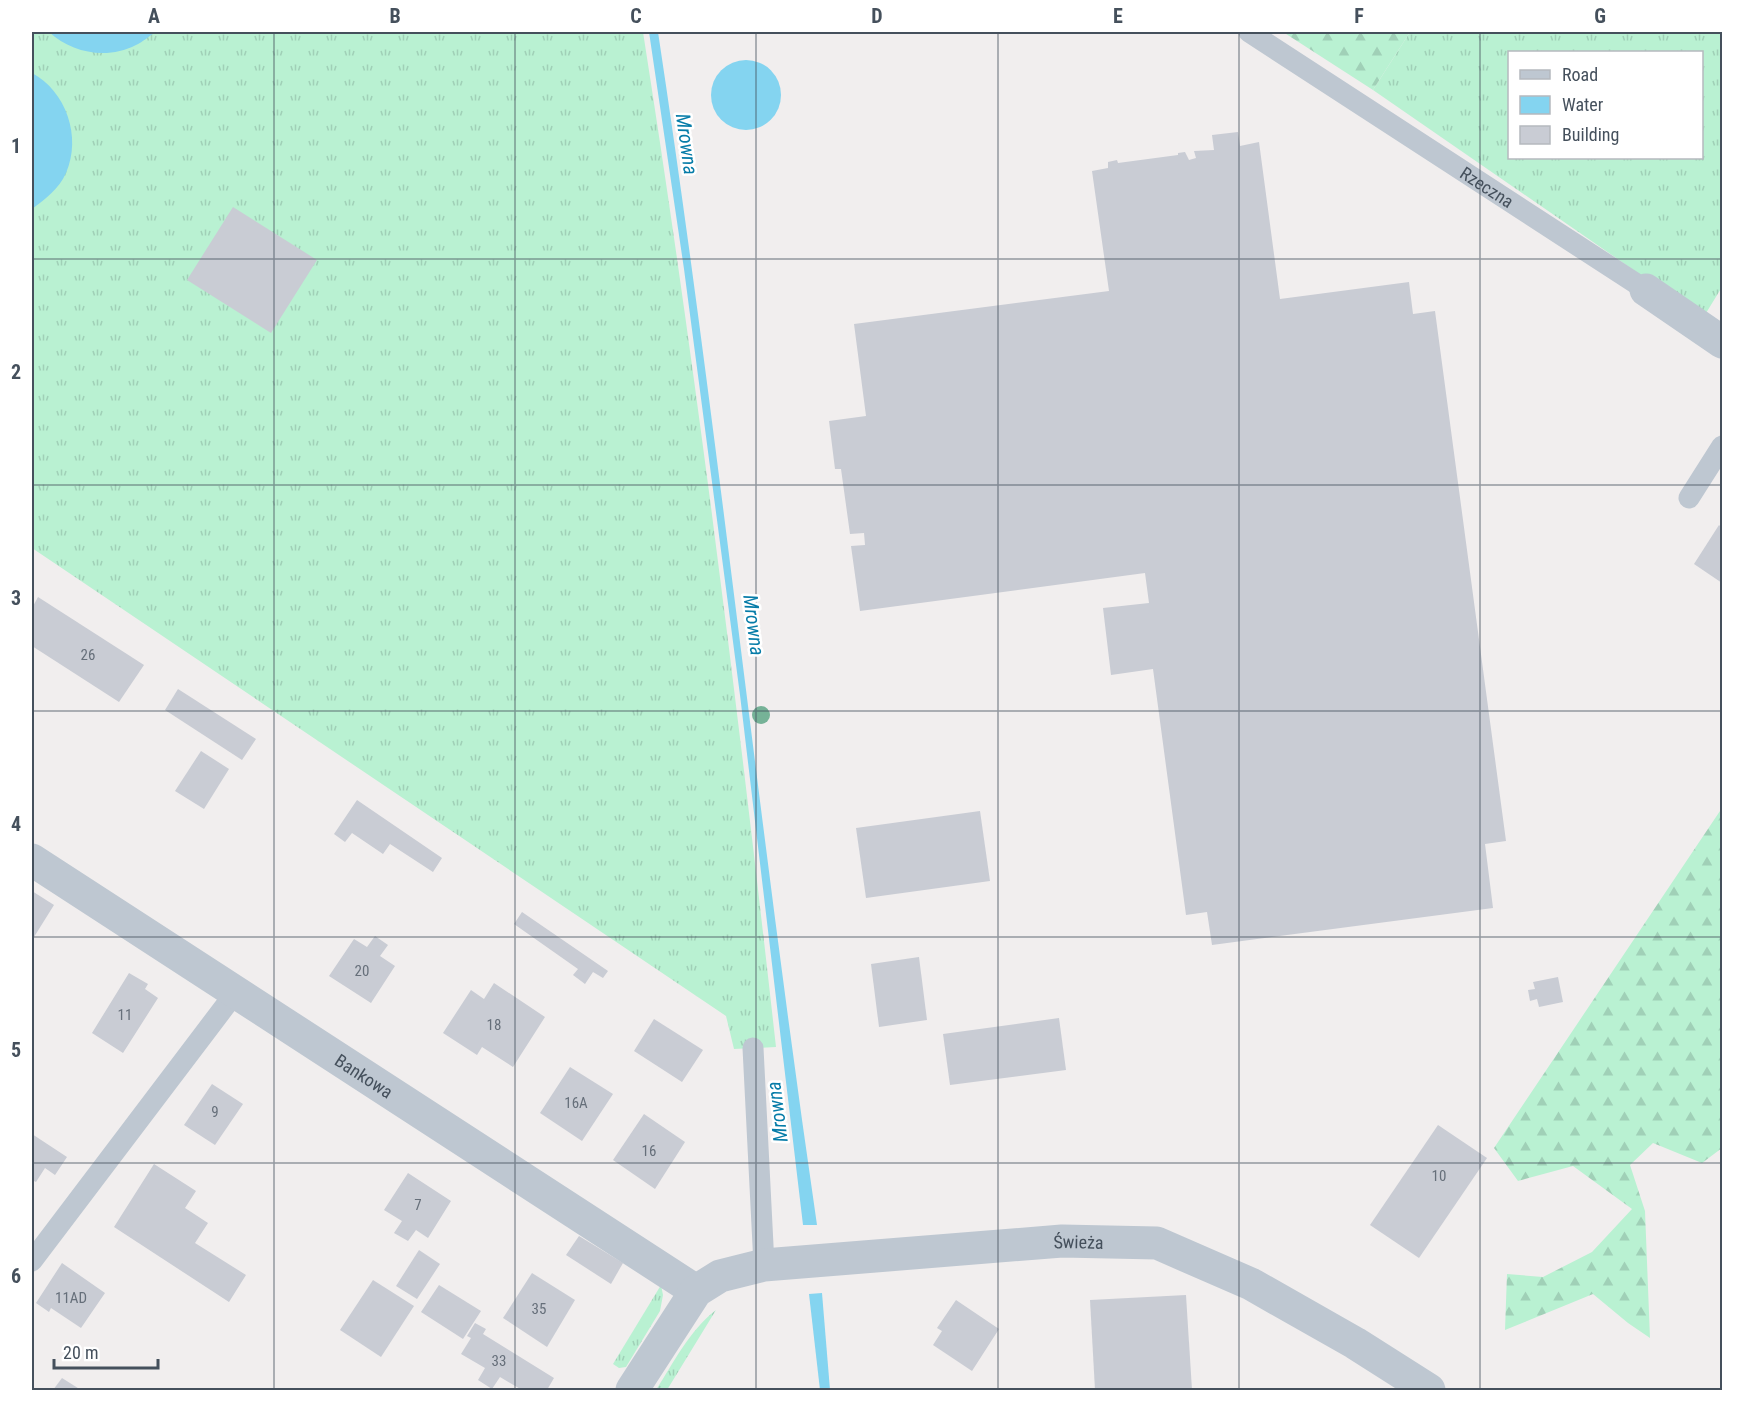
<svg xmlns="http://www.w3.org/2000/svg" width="1754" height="1422" font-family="'Roboto Condensed',sans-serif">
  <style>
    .grass { fill: url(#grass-tufts); fill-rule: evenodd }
    .forest { fill: url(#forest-firs) }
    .water { fill: #84d4f0 }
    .building { fill: #c9ccd4 }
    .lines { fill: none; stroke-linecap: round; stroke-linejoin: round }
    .lane { stroke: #bec7d1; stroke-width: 21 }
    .street { stroke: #bec7d1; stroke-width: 33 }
    .tree { fill: #76b297 }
    .grid { fill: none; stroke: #45505c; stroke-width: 1.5; stroke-opacity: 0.55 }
    .labels { text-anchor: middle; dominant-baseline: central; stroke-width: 5; stroke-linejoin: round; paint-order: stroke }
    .number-label { font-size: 15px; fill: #666f7a }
    .street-label { font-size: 18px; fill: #45505c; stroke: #fff }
    .water-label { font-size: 20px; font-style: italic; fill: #067ca8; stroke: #fff }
    .neatline { fill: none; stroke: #45505c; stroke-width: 2 }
    .grid-label { font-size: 20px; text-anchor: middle; font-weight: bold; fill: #45505c }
  </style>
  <defs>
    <pattern id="grass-tufts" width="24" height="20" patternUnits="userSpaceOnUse" patternTransform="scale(1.5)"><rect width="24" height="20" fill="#b9f1d2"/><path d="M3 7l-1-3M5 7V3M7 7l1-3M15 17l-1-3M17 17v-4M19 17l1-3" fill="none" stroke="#a0d0b7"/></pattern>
    <pattern id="forest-firs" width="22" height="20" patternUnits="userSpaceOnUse" patternTransform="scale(1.5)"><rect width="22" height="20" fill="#b9f1d2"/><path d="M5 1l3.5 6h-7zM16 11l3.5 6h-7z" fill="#a0d0b7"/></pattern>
  </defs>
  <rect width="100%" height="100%" fill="#f1eeee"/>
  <g class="grass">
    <path d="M32 32H643C696 369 738 708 776 1047L734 1049 726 1016 32 548Z"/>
    <path d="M1410 32H1722V287L1703 318 1373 90ZM1510 52H1702V158H1510Z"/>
    <path d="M661 1285 663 1295 660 1311 626 1367 619 1368 613 1364Z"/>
    <path d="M716 1310 667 1390H656C674 1362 689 1331 716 1310Z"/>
  </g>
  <g class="forest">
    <path d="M1283 32H1410L1373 90Z"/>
    <path d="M1722 808V1148L1702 1163 1653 1143 1630 1165 1645 1211 1650 1338 1628 1323 1593 1294 1505 1330 1507 1274 1543 1277 1592 1252 1632 1209 1573 1166 1518 1181 1494 1148Z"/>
  </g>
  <g class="water">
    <path d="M49 32H156C149 36 143 42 136 45 107 60 72 53 49 32Z"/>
    <path d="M649 32H658C718 428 759 828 817 1225H803L740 695 684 269Z"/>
    <circle cx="746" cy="95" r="35"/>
    <path d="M32 73C66 91 82 137 66 173 59 189 45 199 32 209Z"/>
    <path d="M822 1293 830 1390H820L809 1294Z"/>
  </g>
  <g class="building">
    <path d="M1238 132 1240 146 1259 142 1280 299 1409 282 1413 314 1435 311 1506 841 1485 844 1493 908 1212 945 1207 912 1186 915 1153 669 1111 675 1103 608 1149 603 1145 573 860 611 851 546 865 545 864 533 850 534 841 469H835L829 421 866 416 854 324 1109 291 1092 171 1108 168V162L1117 160 1118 163 1178 155V153L1185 152 1189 160 1196 158 1194 151 1214 150 1212 135Z"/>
    <path d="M233 207 317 260 271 333 187 280Z"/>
    <path d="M1719 525 1722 528V583L1694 564Z"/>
    <path d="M38 597 144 665 119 702 32 646V608Z"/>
    <path d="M178 689 256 739 242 760 165 710Z"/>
    <path d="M201 751 229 769 204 809 175 791Z"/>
    <path d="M357 800 442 858 433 872 390 844 383 854 352 833 345 842 334 834Z"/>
    <path d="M980 811 990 881 866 898 856 828Z"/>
    <path d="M32 891 54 905 34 937 32 935Z"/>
    <path d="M522 912 608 971 603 978 593 972 585 984 573 975 578 969 514 924Z"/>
    <path d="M375 936 388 945 380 956 395 966 371 1003 329 976 354 939 367 947Z"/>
    <path d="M919 957 927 1020 879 1027 871 964Z"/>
    <path d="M129 973 148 984 145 989 158 998 123 1053 92 1033Z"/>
    <path d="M1558 977 1563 1002 1539 1007 1537 999 1530 1001 1528 990 1535 989 1533 982Z"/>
    <path d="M494 983 545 1017 513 1067 482 1047 477 1055 443 1033 471 990 484 999Z"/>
    <path d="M1059 1018 1066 1070 950 1085 943 1034Z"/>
    <path d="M654 1019 703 1050 682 1082 634 1051Z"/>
    <path d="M570 1067 613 1094 582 1141 540 1113Z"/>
    <path d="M212 1084 243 1104 215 1145 184 1125Z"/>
    <path d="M644 1114 685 1142 655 1189 613 1160Z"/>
    <path d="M1438 1125 1487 1158 1419 1258 1370 1225Z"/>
    <path d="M32 1134 67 1157 55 1175 45 1168 36 1182 32 1180Z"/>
    <path d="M154 1164 196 1191 185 1208 208 1223 195 1243 246 1275 229 1302 114 1227Z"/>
    <path d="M408 1173 451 1201 428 1238 416 1230 408 1241 394 1233 402 1221 384 1210Z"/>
    <path d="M579 1236 623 1263 611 1284 566 1255Z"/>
    <path d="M419 1250 440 1264 417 1299 396 1286Z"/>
    <path d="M62 1263 105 1293 81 1328 51 1308 49 1312 36 1303Z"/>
    <path d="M532 1273 575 1300 547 1347 503 1318Z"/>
    <path d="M373 1280 414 1306 381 1357 340 1330Z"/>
    <path d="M439 1285 481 1311 463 1339 421 1312Z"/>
    <path d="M1186 1295 1192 1390H1095L1090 1300Z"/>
    <path d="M956 1300 999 1329 972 1371 933 1345 942 1331 937 1328Z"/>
    <path d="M475 1323 486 1329 483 1334 554 1378 547 1390H522L500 1377 492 1389 478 1380 485 1368 461 1354 471 1338 467 1336Z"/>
    <path d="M62 1378 81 1390H53Z"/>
  </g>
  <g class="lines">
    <g class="lane">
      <path id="s1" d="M1249 32 1646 290"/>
      <path d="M1689 498 1722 446"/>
      <path d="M753 1048 764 1265"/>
      <path d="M32 1261 235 993"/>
    </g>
    <g class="street">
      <path d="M1646 290 1722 342"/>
      <path id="s2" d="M32 860 696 1291"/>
      <path id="s3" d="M632 1390 696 1291 720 1276 764 1265 1062 1241 1157 1243 1251 1284 1355 1343 1429 1390"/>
    </g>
  </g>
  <circle class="tree" cx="761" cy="715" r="9"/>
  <path class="grid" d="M274 32V1390M515 32V1390M756 32V1390M998 32V1390M1239 32V1390M1480 32V1390M32 259H1722M32 485H1722M32 711H1722M32 937H1722M32 1163H1722"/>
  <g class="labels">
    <g class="number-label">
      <text x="88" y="655">26</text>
      <text x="362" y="971">20</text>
      <text x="125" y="1015">11</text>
      <text x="494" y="1025">18</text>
      <text x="576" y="1103">16A</text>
      <text x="215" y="1112">9</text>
      <text x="649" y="1151">16</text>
      <text x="1439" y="1176">10</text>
      <text x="418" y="1205">7</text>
      <text x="71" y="1298">11AD</text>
      <text x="539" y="1309">35</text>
      <text x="499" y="1361">33</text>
    </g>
    <g class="street-label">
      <text stroke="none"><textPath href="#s1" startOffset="284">Rzeczna</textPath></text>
      <text stroke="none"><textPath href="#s2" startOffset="396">Bankowa</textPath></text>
      <text stroke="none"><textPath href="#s3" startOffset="507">Świeża</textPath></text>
    </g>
    <g class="water-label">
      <text transform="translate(687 144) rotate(82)">Mrowna</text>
      <text transform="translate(754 625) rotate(83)">Mrowna</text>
      <text transform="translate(777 1112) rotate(-97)">Mrowna</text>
    </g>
  </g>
  <rect width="1754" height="1422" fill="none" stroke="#ffffff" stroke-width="66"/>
  <rect x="1508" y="51" width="195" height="108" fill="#ffffff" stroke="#b5b9be" stroke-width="1.5"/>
  <rect x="1520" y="70" width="30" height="9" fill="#bec7d1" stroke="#b5b9be" stroke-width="1.5"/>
  <text x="1562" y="81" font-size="18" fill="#45505c">Road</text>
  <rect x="1520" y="96" width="30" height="18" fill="#84d4f0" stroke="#b5b9be" stroke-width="1.5"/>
  <text x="1562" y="111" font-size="18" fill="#45505c">Water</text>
  <rect x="1520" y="126" width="30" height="18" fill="#c9ccd4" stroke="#b5b9be" stroke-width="1.5"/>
  <text x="1562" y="141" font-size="18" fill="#45505c">Building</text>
  <path d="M54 1359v9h104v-9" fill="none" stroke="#45505c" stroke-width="3"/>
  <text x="63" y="1359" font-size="18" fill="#45505c" stroke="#ffffff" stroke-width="4.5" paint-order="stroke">20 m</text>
  <rect x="33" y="33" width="1688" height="1356" class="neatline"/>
  <g class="grid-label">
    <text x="154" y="23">A</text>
    <text x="395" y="23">B</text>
    <text x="636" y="23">C</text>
    <text x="877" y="23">D</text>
    <text x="1118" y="23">E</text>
    <text x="1359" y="23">F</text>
    <text x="1600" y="23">G</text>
    <text x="16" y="153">1</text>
    <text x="16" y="379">2</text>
    <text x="16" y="605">3</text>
    <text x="16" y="831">4</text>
    <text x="16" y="1057">5</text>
    <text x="16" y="1283">6</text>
  </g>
</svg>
